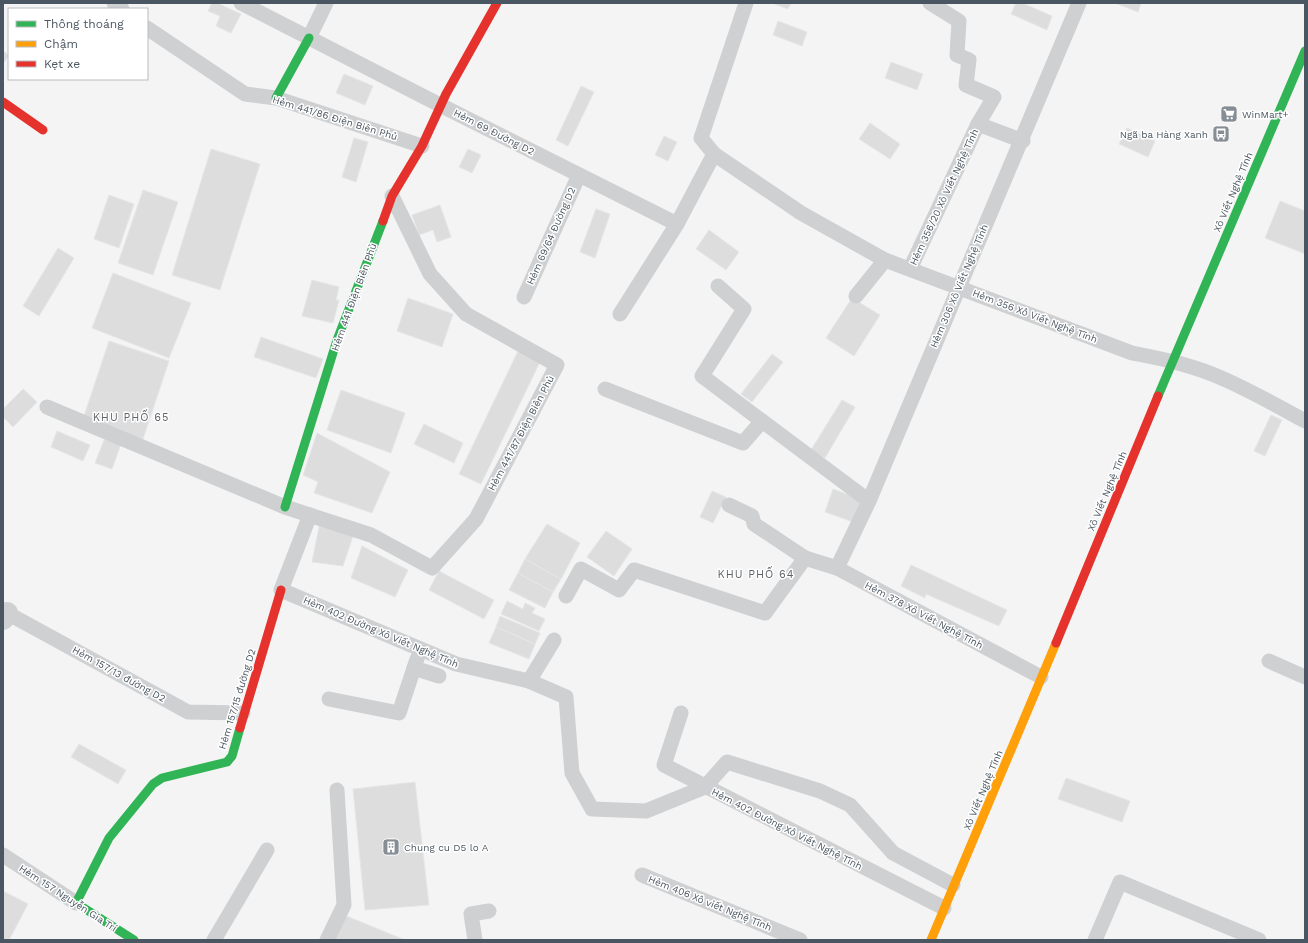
<svg xmlns="http://www.w3.org/2000/svg" width="1308" height="943" font-family="'Work Sans',sans-serif">
  <style>
    .building { fill: #ddddde; stroke: #e5e6e7 }
    .lines { fill: none; stroke-linecap: round; stroke-linejoin: round }
    .lane { stroke: #ced0d2; stroke-width: 15 }
    .street { stroke: #ced0d2; stroke-width: 22 }
    .fast { stroke: #30b455; stroke-width: 9 }
    .slow { stroke: #ff9f0a; stroke-width: 9 }
    .jam { stroke: #e5322d; stroke-width: 9 }
    .labels { text-anchor: middle; dominant-baseline: central; stroke-width: 3; stroke-linejoin: round; paint-order: stroke }
    .poi-label { font-size: 10px; fill: #4a5661; stroke: #fff; text-anchor: start }
    .street-label { font-size: 10px; fill: #4a5661; stroke: #fff }
    .neighbourhood-label { font-size: 11px; letter-spacing: 1px; fill: #5f6368; stroke: #fff }
  </style>
  <rect width="100%" height="100%" fill="#f4f4f4"/>
  <g class="building">
    <path d="M212 3H217L241 14 231 33 216 26 220 16 208 11Z"/>
    <path d="M772 3H791L788 9Z"/>
    <path d="M1016 3H1022L1052 16 1047 30 1011 14Z"/>
    <path d="M1115 3H1141L1138 12Z"/>
    <path d="M778 21 807 32 802 46 773 35Z"/>
    <path d="M3 51 9 55 3 64Z"/>
    <path d="M891 62 923 74 917 90 885 78Z"/>
    <path d="M344 74 373 86 365 105 336 93Z"/>
    <path d="M581 86 594 92 568 146 556 140Z"/>
    <path d="M870 123 900 144 890 159 859 139Z"/>
    <path d="M1127 128 1155 141 1148 157 1119 144Z"/>
    <path d="M664 136 677 142 668 161 655 155Z"/>
    <path d="M354 138 368 142 356 182 342 177Z"/>
    <path d="M211 149 260 164 220 290 172 275Z"/>
    <path d="M468 149 481 155 472 173 459 167Z"/>
    <path d="M143 190 178 202 153 275 118 263Z"/>
    <path d="M109 195 134 204 119 248 94 239Z"/>
    <path d="M1280 201 1305 211V254L1265 238Z"/>
    <path d="M440 205 451 237 437 242 433 230 419 235 412 215Z"/>
    <path d="M596 209 610 214 595 258 580 252Z"/>
    <path d="M709 230 739 252 726 270 696 249Z"/>
    <path d="M58 248 74 258 39 316 23 306Z"/>
    <path d="M113 273 191 303 169 358 92 328Z"/>
    <path d="M312 280 339 287 336 300H339L333 323 302 316Z"/>
    <path d="M408 298 453 314 442 347 397 331Z"/>
    <path d="M852 298 880 315 854 356 826 338Z"/>
    <path d="M261 337 323 359 316 378 254 357Z"/>
    <path d="M109 341 169 361 143 439 83 419Z"/>
    <path d="M519 349 541 360 481 484 459 474Z"/>
    <path d="M772 354 783 362 752 402 741 394Z"/>
    <path d="M23 389 37 402 13 427 3 417V409Z"/>
    <path d="M341 390 405 413 391 453 327 430Z"/>
    <path d="M842 400 855 407 825 458 811 450Z"/>
    <path d="M1271 415 1282 420 1265 456 1254 451Z"/>
    <path d="M424 424 463 443 454 463 414 444Z"/>
    <path d="M57 431 90 445 83 461 51 447Z"/>
    <path d="M317 433 390 472 372 513 314 493 318 482 303 475Z"/>
    <path d="M106 435 122 441 112 469 95 463Z"/>
    <path d="M833 489 861 499 853 522 825 512Z"/>
    <path d="M712 491 726 497 713 523 700 517Z"/>
    <path d="M320 522 353 536 343 566 312 562Z"/>
    <path d="M547 524 580 543 561 579 525 559Z"/>
    <path d="M606 531 632 549 614 576 587 557Z"/>
    <path d="M362 546 408 570 395 597 351 578Z"/>
    <path d="M525 559 561 579 553 592 518 573Z"/>
    <path d="M911 565 1007 610 999 626 926 594 925 598 901 586Z"/>
    <path d="M439 571 494 600 484 619 429 590Z"/>
    <path d="M518 573 553 592 545 608 509 590Z"/>
    <path d="M507 601 523 609 525 603 535 608 532 613 545 619 539 631 501 614Z"/>
    <path d="M500 616 540 633 535 644 496 627Z"/>
    <path d="M496 627 535 644 529 659 489 643Z"/>
    <path d="M79 744 126 770 118 784 71 757Z"/>
    <path d="M1066 778 1130 801 1122 822 1058 799Z"/>
    <path d="M415 782 429 905 365 910 353 789Z"/>
    <path d="M3 891 28 904 9 940H3Z"/>
    <path d="M344 915 405 940H334Z"/>
  </g>
  <g class="lines">
    <g class="lane">
      <path d="M114 3 122 9"/>
      <path d="M241 3 440 105 677 224"/>
      <path d="M746 3 701 138 714 154 801 213 885 260 1132 353C1164 359 1196 366 1226 380 1253 392 1279 407 1305 421"/>
      <path d="M930 3 959 21 957 55 969 60 966 85 994 97 978 124 1023 141"/>
      <path d="M147 28 245 94 276 98 422 146"/>
      <path d="M309 38 326 3"/>
      <path d="M910 269 978 124"/>
      <path d="M718 286 744 309 702 376 762 421"/>
      <path d="M856 296 885 260"/>
      <path d="M524 297 579 175"/>
      <path d="M620 314 677 224 714 154"/>
      <path d="M605 389 743 443 762 421 869 501"/>
      <path d="M47 407 285 507 371 535 432 568 476 519 557 365 466 314 430 274 392 196"/>
      <path d="M729 505 752 516 754 524 805 558"/>
      <path d="M310 515 281 590 456 664 529 681 554 640"/>
      <path d="M837 568 869 501 1079 3"/>
      <path d="M566 596 581 569 619 590 634 570 765 613 805 558 837 568 1041 677"/>
      <path d="M7 613 188 712 243 713"/>
      <path d="M417 659 414 668 439 676"/>
      <path d="M1269 661 1305 677"/>
      <path d="M529 681 566 697 572 773 592 809 646 811 705 787 727 762 820 791 850 805 893 853 953 885"/>
      <path d="M329 699 399 713 414 668"/>
      <path d="M681 713 664 765 944 908"/>
      <path d="M3 855 76 903"/>
      <path d="M642 875 800 940"/>
      <path d="M214 940 267 850"/>
      <path d="M327 940 344 905 337 790"/>
      <path d="M475 940 471 914 489 911"/>
      <path d="M1095 940 1120 882 1259 940"/>
    </g>
    <path class="street" d="M3 619 7 613"/>
    <g class="fast">
      <path d="M276 98 309 38"/>
      <path d="M1158 396 1305 51"/>
      <path d="M285 507 337 340 383 221"/>
      <path d="M134 940 76 903 109 838 153 784 162 778 227 762 232 756 240 728"/>
    </g>
    <path class="slow" d="M931 940 1056 643"/>
    <g class="jam">
      <path d="M3 102 43 130"/>
      <path d="M383 221 392 196 422 146 446 94 497 3"/>
      <path d="M1056 643 1158 396"/>
      <path d="M240 728 281 590"/>
    </g>
  </g>
  <defs>
    <g id="supermarket-square" transform="scale(0.9)"><rect x="-9" y="-9" width="18" height="18" rx="4" fill="#868d94" stroke="#fff"/><path d="M-6-5.5h2.5l.6 2H6L4.5 2H-2.5L-4.4-4H-6ZM-1.5 3.2a1.3 1.3 0 1 0 .1 0ZM3 3.2a1.3 1.3 0 1 0 .1 0Z" fill="#fff"/></g>
    <g id="bus-square" transform="scale(0.9)"><rect x="-9" y="-9" width="18" height="18" rx="4" fill="#868d94" stroke="#fff"/><path d="M-5-6H5V4H4V6H2V4H-2V6H-4V4H-5ZM-3.5-4V0h7V-4ZM-3.5 1.2v1.5H-2V1.2ZM2 1.2v1.5H3.5V1.2Z" fill="#fff"/></g>
    <g id="building-square" transform="scale(0.9)"><rect x="-9" y="-9" width="18" height="18" rx="4" fill="#868d94" stroke="#fff"/><path d="M-4-6H4V6H1V3H-1V6H-4ZM-2.5-4.3h1.7v1.8h-1.7ZM.8-4.3h1.7v1.8H.8ZM-2.5-1h1.7V.8h-1.7ZM.8-1h1.7V.8H.8Z" fill="#fff"/></g>
  </defs>
  <g fill-rule="evenodd">
    <use href="#supermarket-square" x="1229" y="114"/>
    <use href="#bus-square" x="1221" y="134"/>
    <use href="#building-square" x="391" y="847"/>
  </g>
  <g class="labels">
    <g class="poi-label">
      <text x="1242" y="114">WinMart+</text>
      <text x="1208" y="134" text-anchor="end">Ngã ba Hàng Xanh</text>
      <text x="404" y="847">Chung cu D5 lo A</text>
    </g>
    <g class="street-label">
      <text transform="translate(335 118) rotate(17)">Hẻm 441/86 Điện Biên Phủ</text>
      <text transform="translate(494 132) rotate(27)">Hẻm 69 Đường D2</text>
      <text transform="translate(1233 192) rotate(-67)">Xô Viết Nghệ Tĩnh</text>
      <text transform="translate(944 197) rotate(-65)">Hẻm 356/20 Xô Viết Nghệ Tĩnh</text>
      <text transform="translate(551 236) rotate(-66)">Hẻm 69/64 Đường D2</text>
      <text transform="translate(959 286) rotate(-67)">Hẻm 306 Xô Viết Nghệ Tĩnh</text>
      <text transform="translate(354 297) rotate(-70)">Hẻm 441 Điện Biên Phủ</text>
      <text transform="translate(1035 316) rotate(21)">Hẻm 356 Xô Viết Nghệ Tĩnh</text>
      <text transform="translate(521 433) rotate(-62)">Hẻm 441/87 Điện Biên Phủ</text>
      <text transform="translate(1107 491) rotate(-67)">Xô Viết Nghệ Tĩnh</text>
      <text transform="translate(924 615) rotate(28)">Hẻm 378 Xô Viết Nghệ Tĩnh</text>
      <text transform="translate(381 632) rotate(23)">Hẻm 402 Đường Xô Viết Nghệ Tĩnh</text>
      <text transform="translate(119 674) rotate(29)">Hẻm 157/13 đường D2</text>
      <text transform="translate(237 699) rotate(-73)">Hẻm 157/15 đường D2</text>
      <text transform="translate(983 790) rotate(-67)">Xô Viết Nghệ Tĩnh</text>
      <text transform="translate(787 829) rotate(27)">Hẻm 402 Đường Xô Viết Nghệ Tĩnh</text>
      <text transform="translate(68 898) rotate(33)">Hẻm 157 Nguyễn Gia Trí</text>
      <text transform="translate(710 903) rotate(22)">Hẻm 406 Xô viết Nghệ Tĩnh</text>
    </g>
    <g class="neighbourhood-label">
      <text x="131" y="417">KHU PHỐ 65</text>
      <text x="756" y="574">KHU PHỐ 64</text>
    </g>
  </g>
  <rect width="1308" height="943" fill="none" stroke="#4a5661" stroke-width="8"/>
  <rect x="8" y="8" width="140" height="72" fill="#ffffff" stroke="#b7bbc0"/>
  <rect x="16" y="21" width="20" height="6" fill="#30b455" stroke="#b7bbc0"/>
  <text x="44" y="28" font-size="12" fill="#4a5661">Thông thoáng</text>
  <rect x="16" y="41" width="20" height="6" fill="#ff9f0a" stroke="#b7bbc0"/>
  <text x="44" y="48" font-size="12" fill="#4a5661">Chậm</text>
  <rect x="16" y="61" width="20" height="6" fill="#e5322d" stroke="#b7bbc0"/>
  <text x="44" y="68" font-size="12" fill="#4a5661">Kẹt xe</text>
</svg>
